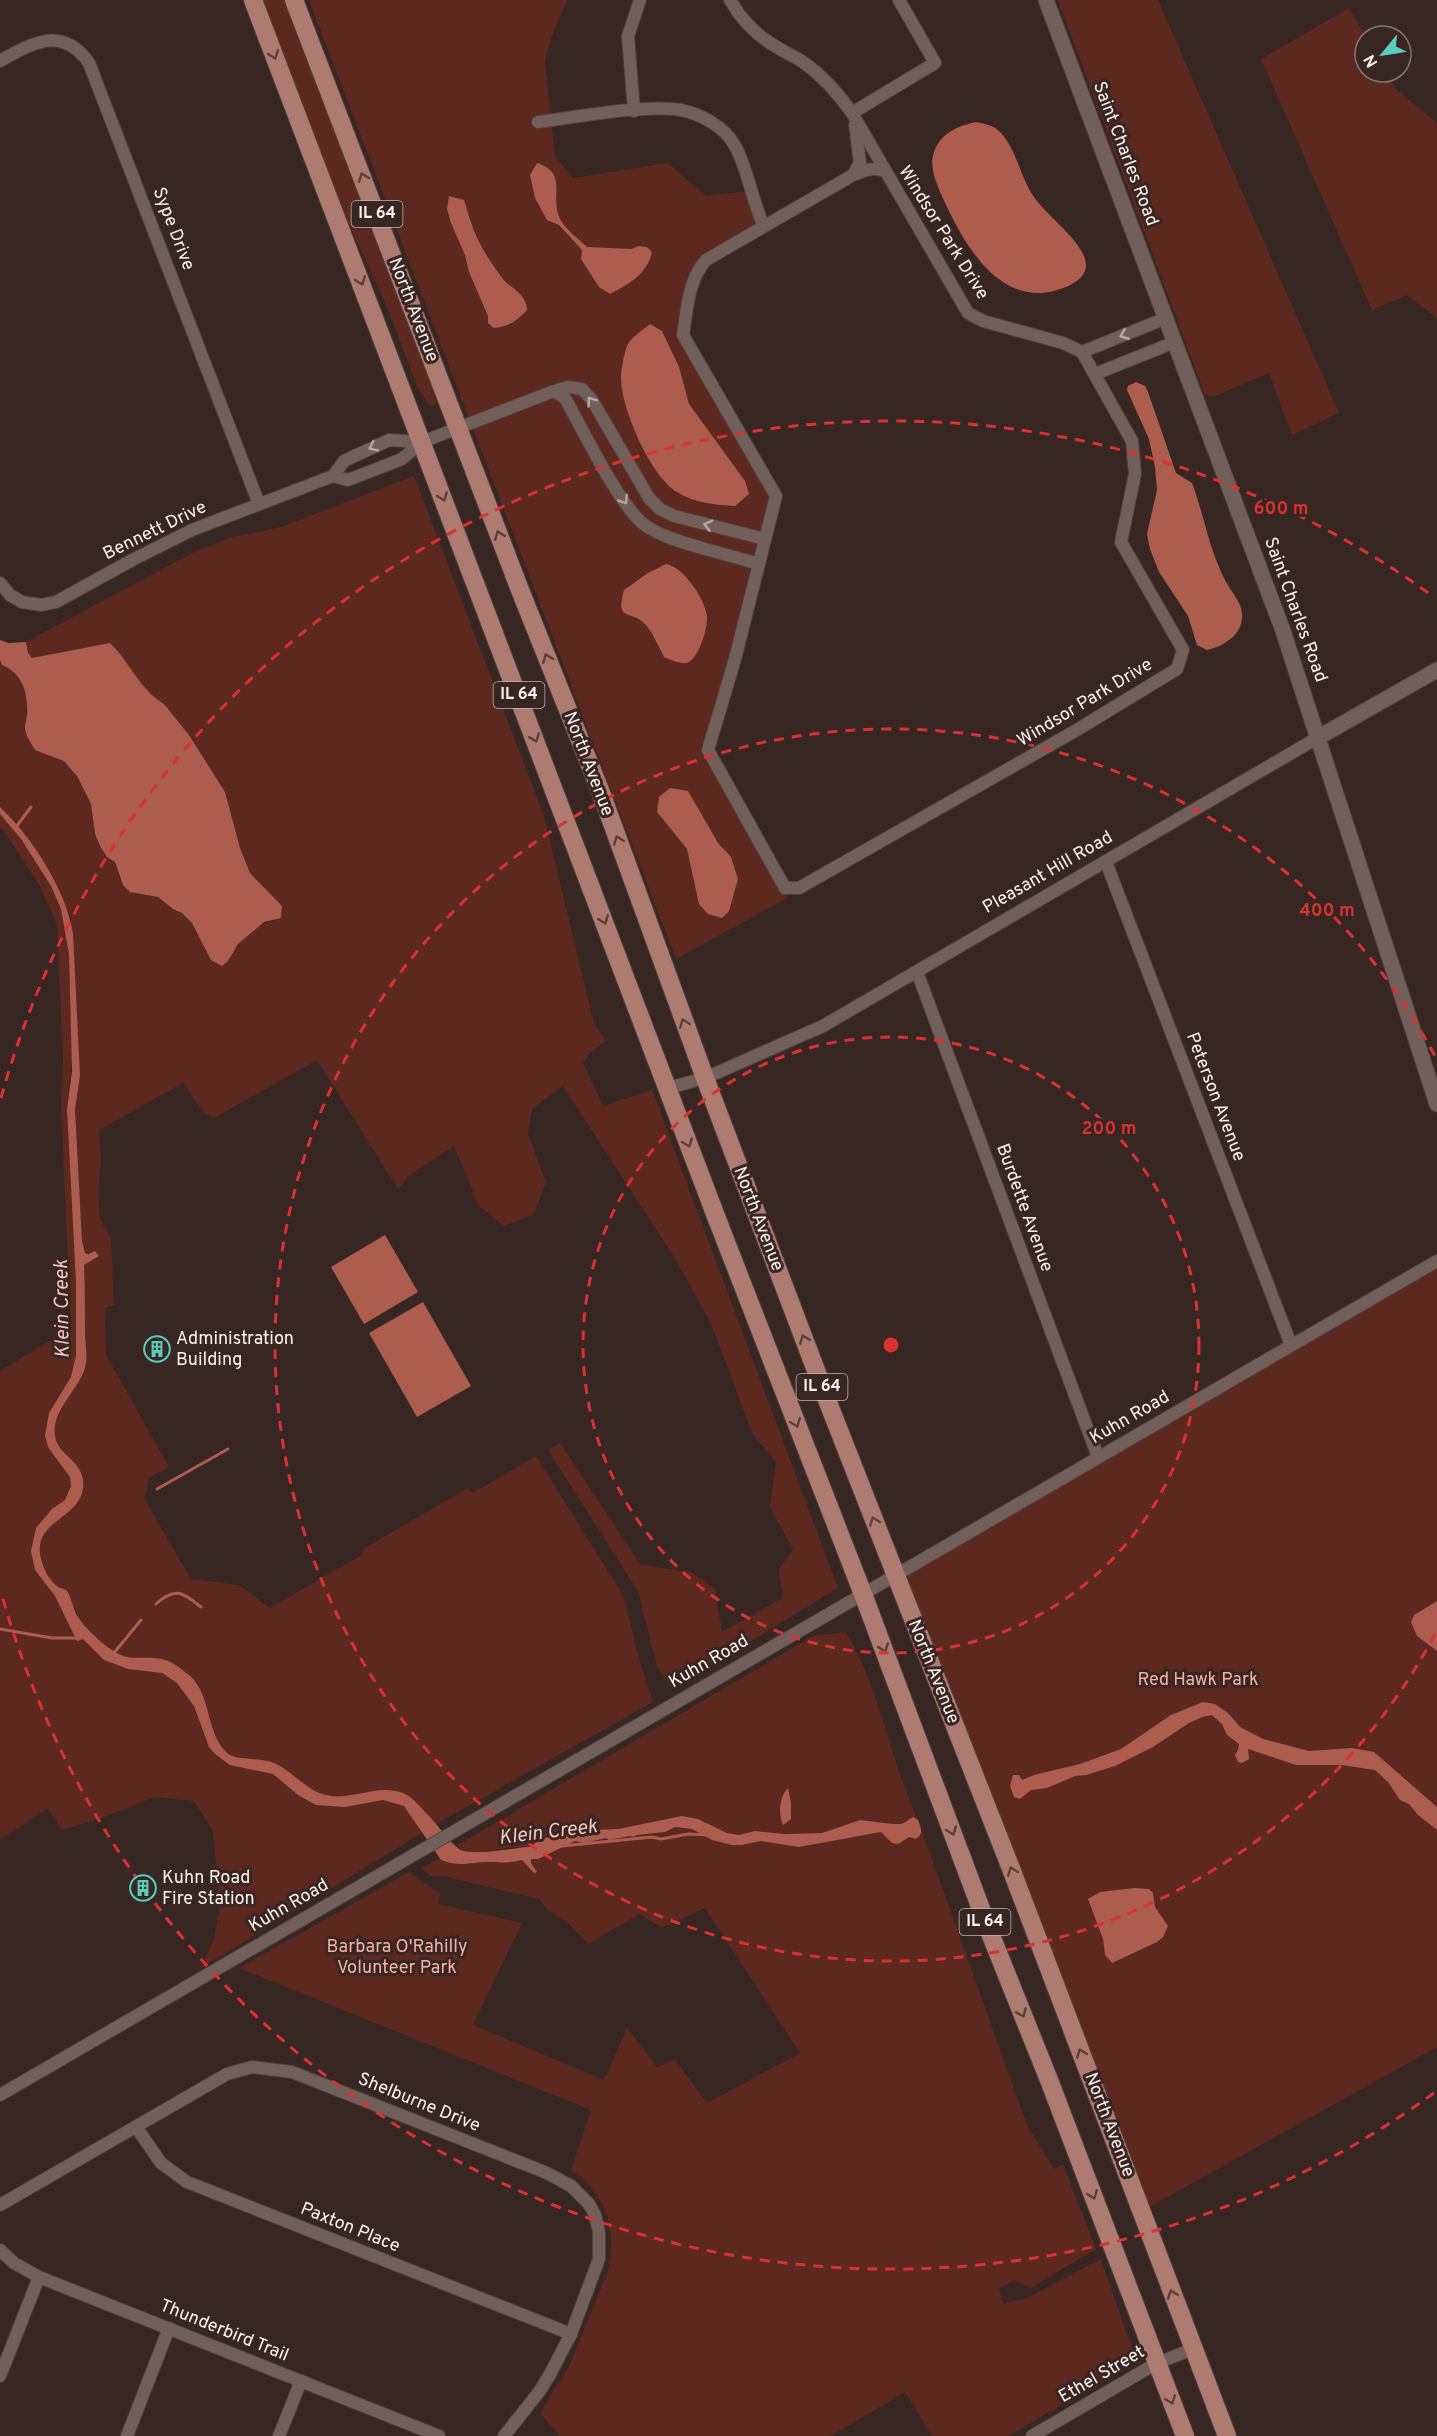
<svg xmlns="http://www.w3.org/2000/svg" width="1437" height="2436" font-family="Overpass,sans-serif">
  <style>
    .green { fill: #5d291f }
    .water { fill: #ad5d4d }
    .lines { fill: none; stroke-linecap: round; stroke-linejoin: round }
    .stream { stroke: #ad5d4d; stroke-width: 3 }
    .minor-casing { stroke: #50413d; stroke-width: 14 }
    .tertiary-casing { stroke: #50413d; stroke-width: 17 }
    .primary-casing { stroke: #50413d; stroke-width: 20 }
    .minor { stroke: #735f5a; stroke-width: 12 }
    .tertiary { stroke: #735f5a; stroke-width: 15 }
    .primary { stroke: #ae7b70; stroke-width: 18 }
    .oneway { stroke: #5b4039 }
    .oneway2 { stroke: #b8a8a4 }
    .ring { fill: none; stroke: #d83232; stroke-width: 3; stroke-dasharray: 10 8 }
    .labels { text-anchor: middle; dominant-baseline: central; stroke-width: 6; stroke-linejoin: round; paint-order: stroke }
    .shield { fill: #382622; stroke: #c3b5b2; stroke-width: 1.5 }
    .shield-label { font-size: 16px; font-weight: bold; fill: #fef2ef }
    .street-label { font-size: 18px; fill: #fef2ef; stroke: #382622 }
    .poi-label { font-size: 18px; fill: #fef2ef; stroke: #382622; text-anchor: start }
    .park-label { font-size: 18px; fill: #f6b2a3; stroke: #382622 }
    .water-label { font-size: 20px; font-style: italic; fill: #f6c8be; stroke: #382622 }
    .centre { fill: #d83232; stroke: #382622; stroke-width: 3 }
    .ring-label { font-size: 18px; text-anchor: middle; font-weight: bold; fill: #d83232; stroke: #382622; stroke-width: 6; stroke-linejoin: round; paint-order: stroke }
  </style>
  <rect width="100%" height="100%" fill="#382622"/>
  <g class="green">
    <path d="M263 0H284L432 386 436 404 430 406 417 386 388 309 346 217Z"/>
    <path d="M309 0H567L551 38 545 62 555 156 573 178 668 163 706 196 748 191 758 223 702 254 689 280 678 332 686 354 771 496 704 753 787 898 676 959Z"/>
    <path d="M1058 0H1158L1339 413 1292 435 1269 373 1215 396 1205 395Z"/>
    <path d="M1349 8 1365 36V72H1385L1395 88 1437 123V318L1407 295 1372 310 1261 59Z"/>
    <path d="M414 476 544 816 594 1024 606 1041 590 1053 583 1063 603 1106 652 1090 838 1588 672 1689 657 1666 638 1591 548 1450 560 1443 640 1564 693 1573 715 1589 722 1632 783 1598 779 1570 793 1549 770 1507 776 1462 753 1435 710 1321 673 1255 563 1086 532 1109 528 1134 546 1182 534 1214 504 1226 479 1206 454 1146 408 1176 398 1189 317 1060 214 1118 204 1113 183 1083 99 1130 101 1159 98 1192 100 1219 111 1239 114 1305 105 1308 106 1355 169 1467 149 1478 145 1500 191 1579 239 1585 270 1608 362 1555 363 1549 468 1488 473 1493 536 1456 624 1597 639 1659 653 1702 438 1823 201 1968 214 1938 220 1908 213 1831 194 1801 154 1797 107 1816 62 1830 48 1808 1 1839 0 1837V1371L71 1328 61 1104 63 1061 57 925 41 888 4 831 0 829V814L21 839 51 886 61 909 65 924 69 954 72 1055 67 1109 76 1282V1330L85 1332 84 1265 89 1261 92 1253 85 1252 82 1241 75 1109 80 1076 71 919 49 872 21 830 0 807V660L2 665 14 670 23 685 27 700 25 728 35 749 64 761 77 776 91 804 95 834 100 846 107 857 114 862 123 885 130 892 158 897 173 909 182 913 192 923 211 960 228 961C235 944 254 924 273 921L282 906 250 873 240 848 225 792 189 735 164 704 152 697 110 643 32 658 28 653 26 642 196 551 233 537 281 527Z"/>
    <path d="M1437 1260V2047L1144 2210 901 1575Z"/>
    <path d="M846 1632C880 1689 890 1759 918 1820L913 1817 902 1824H893L859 1820 822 1833 785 1834 755 1831 739 1835 727 1833 698 1819 682 1816 618 1829 563 1831 533 1846 500 1849 480 1853H468L456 1846 813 1636Z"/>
    <path d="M675 1827 692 1829 712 1840 742 1845 761 1841 799 1847 881 1832 892 1842 909 1837 916 1839 922 1831 1027 2125 1054 2169 1063 2164 1096 2249 1030 2288 1014 2280 999 2289 1003 2304 1027 2298 1101 2259 1136 2360 1009 2436H932L905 2392 831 2436H560L540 2413 569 2366 608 2271C618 2230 606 2194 571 2170L591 2110 239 1968 409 1872 440 1894 438 1904 522 1923 473 2025 604 2080 627 2028 657 2067 675 2060 707 2103 800 2053 705 1908 662 1928 640 1914 588 1944 567 1922 548 1910 539 1899 443 1876H430L421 1868 440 1858C454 1869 470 1862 486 1862 499 1862 509 1863 522 1860L536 1871 531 1863V1859L543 1856 575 1841 631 1836 634 1837 637 1835 665 1832Z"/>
  </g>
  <g class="water">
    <path d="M976 122C985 124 994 125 1000 132 1017 150 1020 177 1034 197 1047 216 1084 242 1086 264 1087 280 1066 288 1054 291 999 305 965 245 946 205 939 189 928 169 934 152 941 133 957 126 976 122Z"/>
    <path d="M537 163C569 173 549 196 560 219 566 230 579 239 587 247L631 249 639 246 647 247 652 252C648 273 628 285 610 294L599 287 581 259 582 250 559 225 547 220 535 198 530 175Z"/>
    <path d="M449 196 464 200C467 208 468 215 471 222 477 242 490 262 503 279 510 288 527 294 527 310 517 321 508 327 494 328L488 323V316L469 272 465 255 451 223 447 209Z"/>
    <path d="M650 324 662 331 679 367 689 404 745 481 749 494 735 506C716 505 694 503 677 492 651 477 621 408 621 378 621 370 624 354 627 346 630 338 643 330 650 324Z"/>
    <path d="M1136 382 1145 386 1148 392 1176 473 1192 483C1204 515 1209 549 1225 580 1230 590 1241 602 1242 613 1244 634 1224 646 1207 650L1197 645 1188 616 1159 572 1150 549 1147 534 1157 490 1155 467 1149 439 1127 390 1128 386Z"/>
    <path d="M666 564C683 566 706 600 707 617 708 628 698 660 687 663 680 664 671 660 664 657 659 647 653 633 645 624 631 609 615 623 624 590L648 573Z"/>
    <path d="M0 640 9 643 26 642 28 653 32 658 110 643C130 662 139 689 164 704L189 735 225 792 240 848 250 873 282 906 281 918 264 922 238 944 228 961 222 966 211 960 192 923 182 913 173 909 158 897 130 892 123 885 115 862 107 857 100 846 95 834 91 804 77 776 64 761 35 750C31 743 25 735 25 727 25 723 27 718 27 713 28 692 22 673 2 665L0 660Z"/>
    <path d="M670 788 688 791 718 843 731 857 738 879 729 911 722 918 708 914 699 904 687 849 657 812 659 797Z"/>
    <path d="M0 807C32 837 66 890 73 933L80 1076 75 1109 82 1241 85 1253 88 1254 95 1251 99 1256 84 1265C85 1289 85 1313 85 1337 86 1348 88 1361 84 1371 76 1392 51 1412 55 1436 57 1456 87 1461 83 1489 78 1519 36 1520 40 1554 42 1566 48 1580 58 1587 62 1589 64 1588 67 1591 71 1597 73 1607 76 1614 84 1628 111 1654 127 1657 139 1659 153 1656 165 1660 173 1662 180 1668 186 1673 212 1690 205 1733 227 1753 236 1761 261 1757 274 1763 295 1772 307 1793 331 1796 356 1799 378 1784 403 1793 414 1798 420 1807 428 1815 437 1824 452 1845 461 1850 472 1856 518 1848 533 1846L537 1840H541L563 1831 618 1829 682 1816 698 1819 727 1833 739 1835 755 1831 785 1834 822 1833 860 1820 893 1824H902L913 1817 918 1820C921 1828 924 1833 916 1839L909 1837 898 1844 892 1843 881 1832 799 1847 761 1841 742 1845H732L712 1840 692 1829 675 1827 665 1832 637 1835 634 1837 630 1836 609 1840 606 1838 584 1843 575 1841 538 1859H531V1863L537 1872 534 1873 522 1860C505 1864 501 1862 485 1862 466 1863 460 1867 441 1860L404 1806 383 1800 345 1807 316 1805 298 1795 273 1774 230 1765 215 1754 209 1747 194 1706 177 1683 162 1673 128 1669 104 1660 83 1639 77 1641 55 1596 35 1570 31 1551 36 1528 52 1509 65 1500 71 1486 70 1477 48 1447 45 1436 49 1413 71 1377 76 1356V1282L67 1109 72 1071 69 954 61 909 51 886 21 839 0 814Z"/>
    <path d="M385 1235 418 1292 364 1324 331 1267Z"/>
    <path d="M423 1302 471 1386 417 1417 369 1333Z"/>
    <path d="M1437 1601V1651L1417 1636 1411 1622 1414 1615Z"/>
    <path d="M1203 1702 1215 1704 1228 1713 1240 1727 1263 1739 1309 1751 1352 1748 1374 1752 1437 1807V1830L1418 1815 1409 1804 1400 1800 1388 1782 1375 1770 1342 1765H1296L1248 1749 1249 1759 1242 1763 1238 1762 1235 1755 1238 1750 1239 1744 1227 1735 1222 1724 1212 1715 1202 1717 1189 1723 1153 1747 1115 1766 1086 1775 1075 1776 1047 1788 1031 1790 1020 1799 1014 1797 1010 1786 1013 1775H1019L1022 1780 1034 1775 1080 1764 1121 1749 1171 1715Z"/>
    <path d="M788 1788 791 1803V1819L783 1825C778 1813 779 1797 788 1788Z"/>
    <path d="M1134 1888 1149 1889 1153 1893 1155 1907 1168 1926 1163 1937 1157 1942 1112 1963 1105 1955 1103 1939 1088 1899 1100 1892Z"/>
  </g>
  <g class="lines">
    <g class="stream">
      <path d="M16 827 31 807"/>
      <path d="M157 1489 228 1449"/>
      <path d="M156 1604C176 1586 183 1593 201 1607"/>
      <path d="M0 1629 52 1638H78"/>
      <path d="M113 1654 141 1620"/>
      <path d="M562 1846 652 1837 661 1839 688 1834 709 1835"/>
    </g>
    <g class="minor-casing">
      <g id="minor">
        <path d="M730 0C741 19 756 35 775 46 784 52 794 56 803 62 823 76 838 93 852 113L968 313 983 321 1063 343 1082 352 1132 441 1135 474 1121 542 1183 650 1177 669 1075 731 799 888H785L708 750 735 659 776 496 683 335C687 310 688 280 706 260L853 175C865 171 873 166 885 171"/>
        <path d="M0 61C32 43 62 25 89 63L259 504"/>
        <path d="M634 111 628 36 640 0"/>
        <path d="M852 113 935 63 899 0"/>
        <path d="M538 122C577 117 644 104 681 110 701 114 724 127 734 144 749 170 751 200 764 226"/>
        <path d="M853 175 860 163 855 125"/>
        <path d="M1082 352 1166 318"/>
        <path d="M1095 374 1175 342"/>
        <path d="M554 391 565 398C582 428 620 508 646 526 671 543 728 554 759 564"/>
        <path d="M333 476 348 480 402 459 422 442 554 391 568 387 582 389 592 400 649 498 660 509 674 516 765 539"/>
        <path d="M0 583 10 595 22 602 41 605 56 602 134 559 192 530 333 476 344 461 389 440 422 442"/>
        <path d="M1106 862 1291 1345"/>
        <path d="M917 972 1098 1457"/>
        <path d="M668 1088 705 1078 823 1026 1319 737"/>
        <path d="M0 2095 1437 1261"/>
        <path d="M136 2127 161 2163 187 2182 571 2334"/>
        <path d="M0 2205 227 2074 252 2067 292 2072 547 2173 571 2186 589 2204 595 2215 599 2232V2259L571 2334 549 2376 539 2392 504 2436"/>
        <path d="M0 2250 14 2263 39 2277 439 2436"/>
        <path d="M0 2376 39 2277"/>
        <path d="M127 2436 169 2328"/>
        <path d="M279 2436 301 2381"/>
        <path d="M1032 2436 1157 2363 1193 2349"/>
      </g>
    </g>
    <g class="tertiary-casing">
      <g id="tertiary">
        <path d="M1046 0 1282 628 1437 1104"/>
        <path d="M1319 737 1437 670"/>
      </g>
    </g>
    <g class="primary-casing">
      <g id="primary">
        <path d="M253 0 717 1219 863 1594 990 1933 1049 2080 1185 2436"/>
        <path d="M294 0 520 590 600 790 705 1078 831 1410 1010 1866 1227 2436"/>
      </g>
    </g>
    <use href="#minor" class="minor"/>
    <use href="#tertiary" class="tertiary"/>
    <use href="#primary" class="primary"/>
  </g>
  <defs><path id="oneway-chevron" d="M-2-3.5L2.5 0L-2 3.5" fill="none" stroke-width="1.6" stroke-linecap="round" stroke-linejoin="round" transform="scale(1.5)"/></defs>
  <g class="oneway">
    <use href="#oneway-chevron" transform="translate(274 55) rotate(69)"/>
    <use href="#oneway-chevron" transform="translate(363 177) rotate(-111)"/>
    <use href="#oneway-chevron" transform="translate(361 281) rotate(69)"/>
    <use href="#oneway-chevron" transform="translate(443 497) rotate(69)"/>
    <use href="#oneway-chevron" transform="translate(499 535) rotate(-111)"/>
    <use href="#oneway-chevron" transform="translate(547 658) rotate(-112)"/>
    <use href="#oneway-chevron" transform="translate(535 738) rotate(69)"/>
    <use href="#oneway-chevron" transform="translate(618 840) rotate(-110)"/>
    <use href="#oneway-chevron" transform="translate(604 920) rotate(69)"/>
    <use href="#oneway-chevron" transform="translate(684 1023) rotate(-110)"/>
    <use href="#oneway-chevron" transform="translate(688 1143) rotate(69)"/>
    <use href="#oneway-chevron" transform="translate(804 1339) rotate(-111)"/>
    <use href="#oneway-chevron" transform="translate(796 1423) rotate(69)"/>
    <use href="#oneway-chevron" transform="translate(874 1521) rotate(-111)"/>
    <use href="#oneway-chevron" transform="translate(884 1648) rotate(70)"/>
    <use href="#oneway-chevron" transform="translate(952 1831) rotate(70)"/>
    <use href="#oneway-chevron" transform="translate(1012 1871) rotate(-111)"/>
    <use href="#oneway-chevron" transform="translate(1022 2013) rotate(68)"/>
    <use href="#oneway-chevron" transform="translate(1081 2053) rotate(-111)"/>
    <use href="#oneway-chevron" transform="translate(1093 2195) rotate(69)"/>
    <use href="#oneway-chevron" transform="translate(1172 2294) rotate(-110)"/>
    <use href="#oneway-chevron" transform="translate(1171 2400) rotate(69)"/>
  </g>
  <g class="oneway2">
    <use href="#oneway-chevron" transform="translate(1124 335) rotate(158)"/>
    <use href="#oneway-chevron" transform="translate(591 401) rotate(-126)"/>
    <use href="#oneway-chevron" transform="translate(373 447) rotate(154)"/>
    <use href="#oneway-chevron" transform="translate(624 500) rotate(57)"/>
    <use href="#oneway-chevron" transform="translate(708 525) rotate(-166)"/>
  </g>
  <g class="ring">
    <circle cx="891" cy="1345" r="308"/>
    <path d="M1435 1634A616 616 0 1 1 1435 1056"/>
    <path d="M1434 2093A924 924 0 0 1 1 1592M1 1098A924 924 0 0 1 1434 597"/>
  </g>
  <defs>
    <g id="building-ring" transform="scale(1.35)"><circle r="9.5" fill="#382622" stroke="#5acebd" stroke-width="1.5"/><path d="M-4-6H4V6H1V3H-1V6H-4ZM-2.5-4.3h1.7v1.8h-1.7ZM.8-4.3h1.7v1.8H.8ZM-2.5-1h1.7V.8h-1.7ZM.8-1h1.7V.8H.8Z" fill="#5acebd"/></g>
  </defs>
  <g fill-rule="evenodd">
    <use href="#building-ring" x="157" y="1349"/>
    <use href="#building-ring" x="143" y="1888"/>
  </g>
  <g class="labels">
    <g class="shield">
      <rect x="351.5" y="201" width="51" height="26" rx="4.5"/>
      <rect x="493.5" y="682" width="51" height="26" rx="4.5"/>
      <rect x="796.5" y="1374" width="51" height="26" rx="4.5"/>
      <rect x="959.5" y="1909" width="51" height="26" rx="4.5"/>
    </g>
    <g class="shield-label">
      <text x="377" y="214">IL 64</text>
      <text x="519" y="695">IL 64</text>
      <text x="822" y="1387">IL 64</text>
      <text x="985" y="1922">IL 64</text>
    </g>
    <g class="street-label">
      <text transform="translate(1125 154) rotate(69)">Saint Charles Road</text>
      <text transform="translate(173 229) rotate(69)">Sype Drive</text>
      <text transform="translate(943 233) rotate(58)">Windsor Park Drive</text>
      <text transform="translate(413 310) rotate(69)">North Avenue</text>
      <text transform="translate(155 531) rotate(-26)">Bennett Drive</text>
      <text transform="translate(1295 610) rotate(70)">Saint Charles Road</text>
      <text transform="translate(1085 703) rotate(-31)">Windsor Park Drive</text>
      <text transform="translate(588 764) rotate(69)">North Avenue</text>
      <text transform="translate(1048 873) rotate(-30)">Pleasant Hill Road</text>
      <text transform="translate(1215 1097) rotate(69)">Peterson Avenue</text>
      <text transform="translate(1024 1208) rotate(70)">Burdette Avenue</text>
      <text transform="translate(758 1219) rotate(69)">North Avenue</text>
      <text transform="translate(1130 1418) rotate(-30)">Kuhn Road</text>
      <text transform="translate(709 1662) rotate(-30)">Kuhn Road</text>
      <text transform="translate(933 1672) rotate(68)">North Avenue</text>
      <text transform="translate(289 1906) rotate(-30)">Kuhn Road</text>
      <text transform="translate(419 2103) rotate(22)">Shelburne Drive</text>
      <text transform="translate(1109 2125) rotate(69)">North Avenue</text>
      <text transform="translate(350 2228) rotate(22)">Paxton Place</text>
      <text transform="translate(224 2331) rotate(22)">Thunderbird Trail</text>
      <text transform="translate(1102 2375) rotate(-30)">Ethel Street</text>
    </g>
    <g class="poi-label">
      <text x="176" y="1339">Administration<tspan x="176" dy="21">Building</tspan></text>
      <text x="162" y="1878">Kuhn Road<tspan x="162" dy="21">Fire Station</tspan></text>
    </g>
    <g class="park-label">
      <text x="1198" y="1680">Red Hawk Park</text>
      <text x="397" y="1947">Barbara O'Rahilly<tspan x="397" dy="21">Volunteer Park</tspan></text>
    </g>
    <g class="water-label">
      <text transform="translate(63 1309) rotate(-91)">Klein Creek</text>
      <text transform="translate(548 1833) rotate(-7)">Klein Creek</text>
    </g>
  </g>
  <circle cx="891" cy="1345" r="9" class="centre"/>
  <g class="ring-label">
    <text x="1281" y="514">600 m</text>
    <text x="1327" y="916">400 m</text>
    <text x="1109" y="1134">200 m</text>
  </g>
  <g transform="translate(1383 54) rotate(240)"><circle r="28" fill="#382622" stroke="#877874" stroke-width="1.5"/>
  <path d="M0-4.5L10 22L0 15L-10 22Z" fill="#5acebd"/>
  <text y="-9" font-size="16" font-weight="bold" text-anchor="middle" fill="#fef2ef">N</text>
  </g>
</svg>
